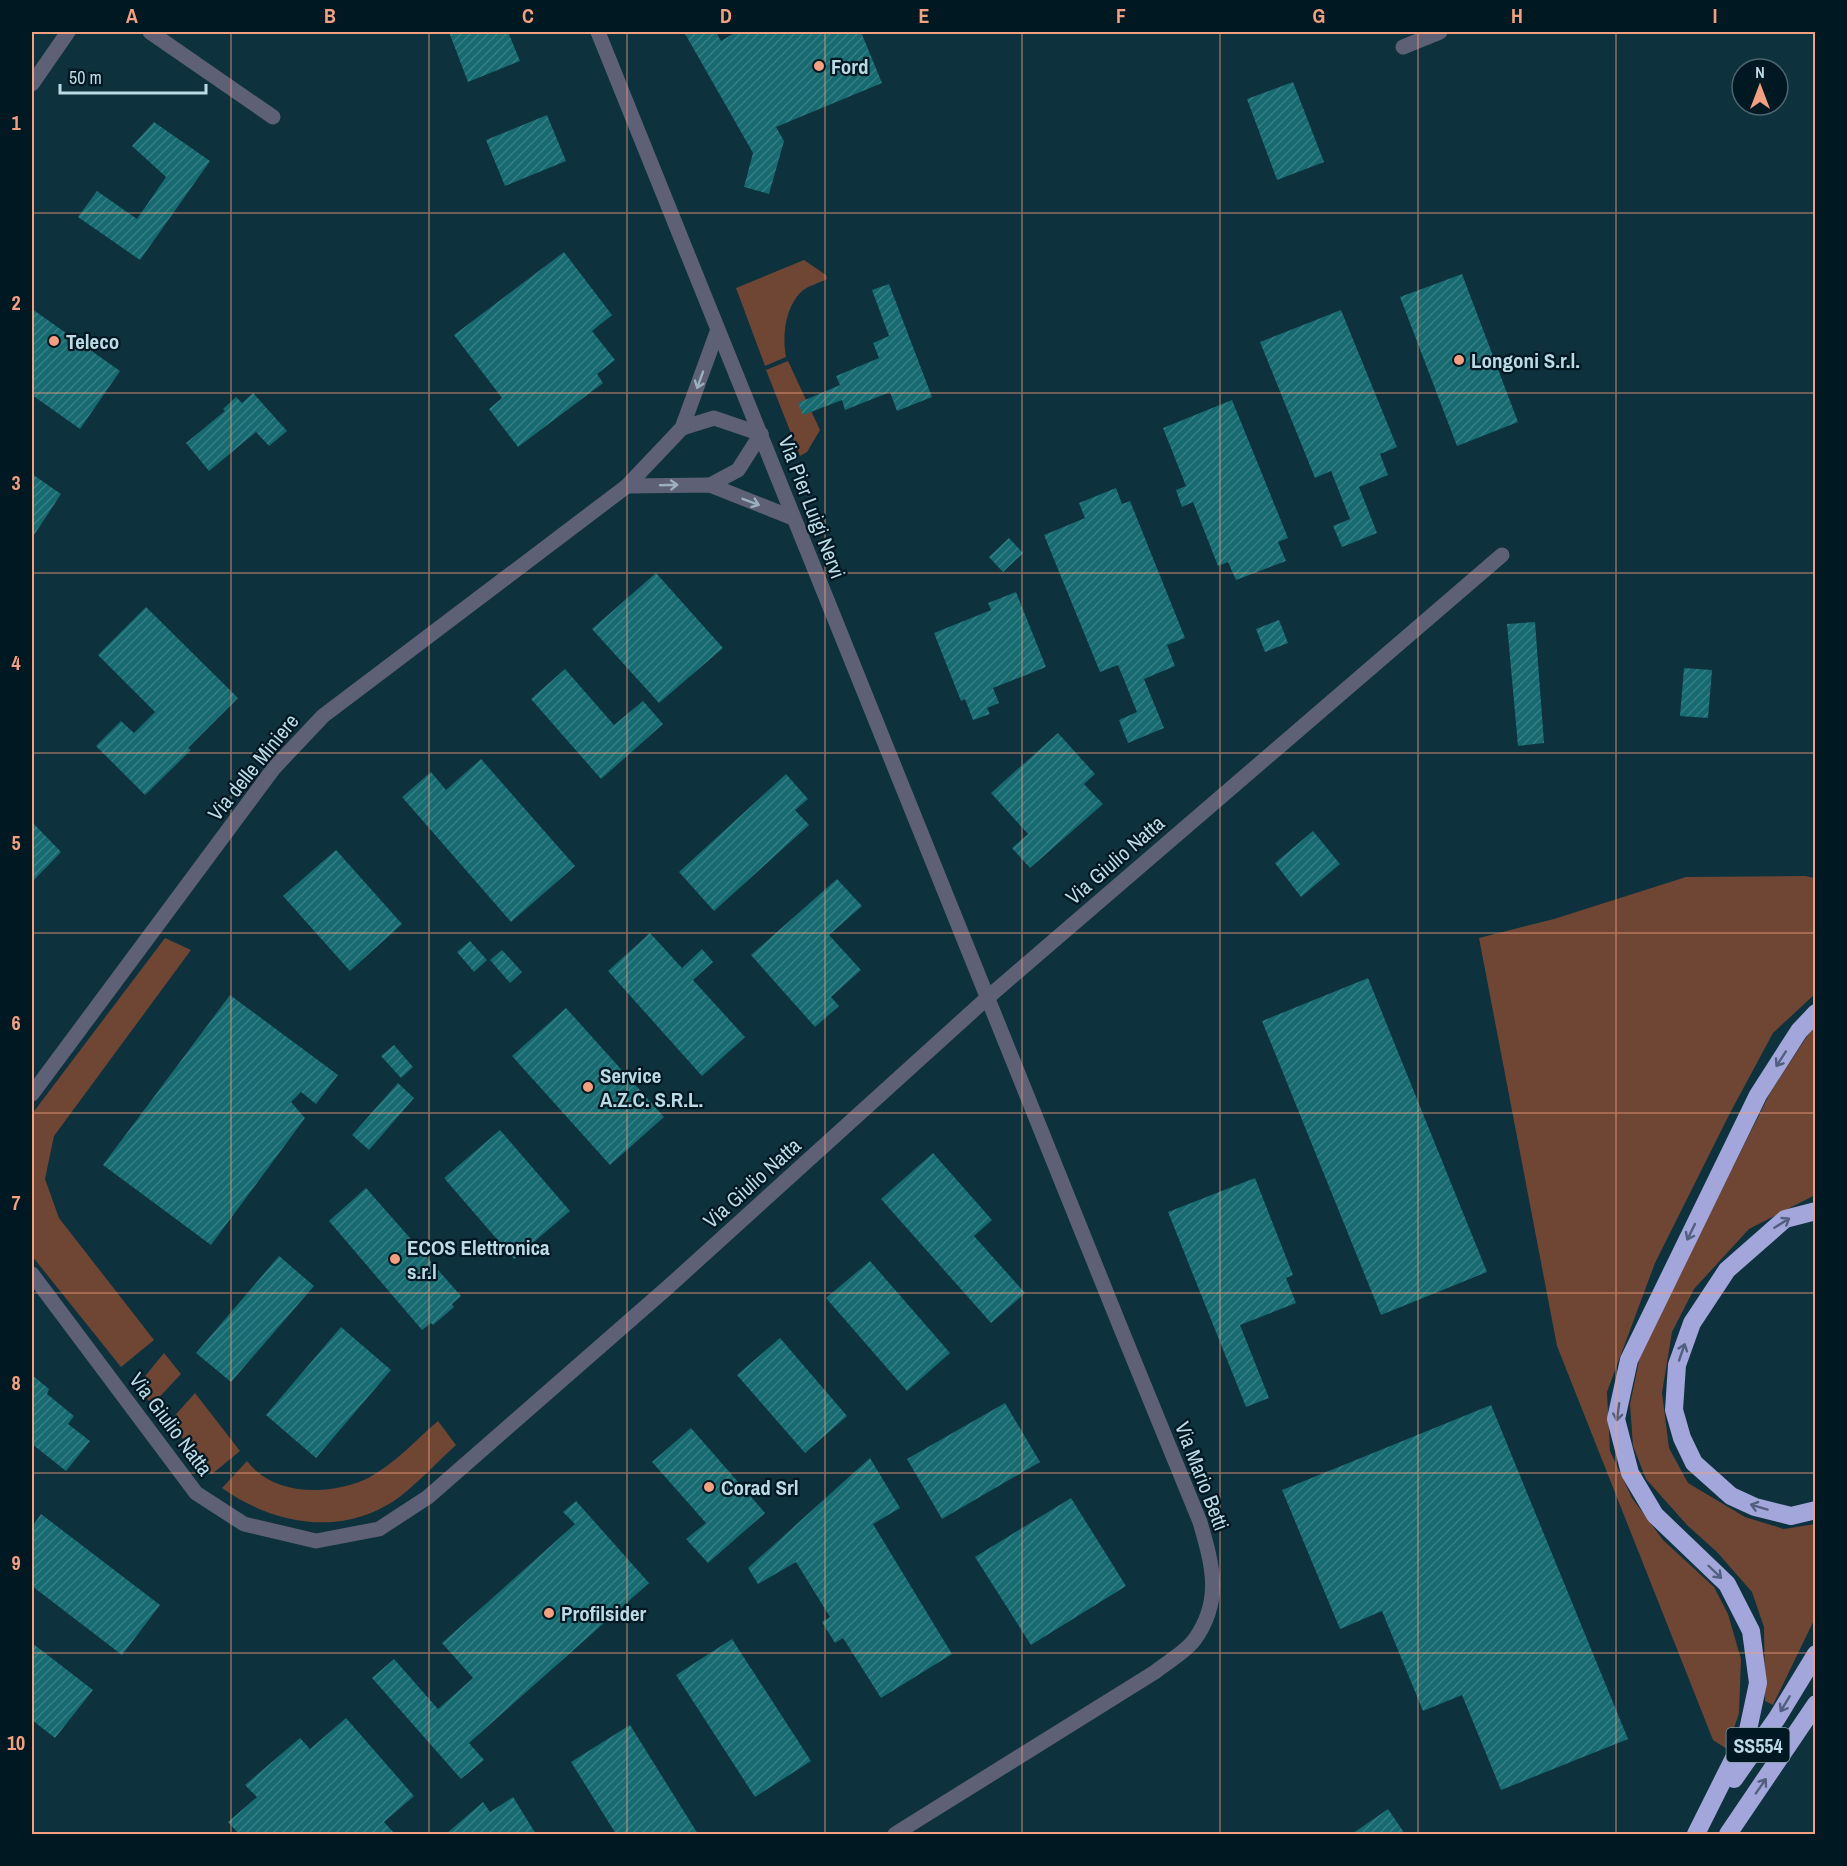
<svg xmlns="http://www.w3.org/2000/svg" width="1847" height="1866" font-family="'Archivo Narrow',sans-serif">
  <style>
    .green { fill: #6f4534 }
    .building { fill: url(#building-hatch) }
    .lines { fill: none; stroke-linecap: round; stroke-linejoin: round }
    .minor { stroke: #5e6075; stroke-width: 15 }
    .highway { stroke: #a3a6da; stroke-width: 18 }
    .oneway { stroke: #9ab0be }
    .oneway2 { stroke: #525f7e }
    .grid { fill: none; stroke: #f2a080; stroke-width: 1.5; stroke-opacity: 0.55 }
    .poi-dot { fill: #f2a080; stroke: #001821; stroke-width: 2 }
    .labels { text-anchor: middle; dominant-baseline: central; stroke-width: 4.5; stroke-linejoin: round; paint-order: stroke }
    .shield { fill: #001821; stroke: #82a0ab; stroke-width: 1.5 }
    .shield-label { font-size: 20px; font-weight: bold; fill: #badbe6 }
    .poi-label { font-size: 21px; font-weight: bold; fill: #badbe6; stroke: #001821; text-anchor: start }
    .street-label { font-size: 21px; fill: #badbe6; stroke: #001821 }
    .neatline { fill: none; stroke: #f2a080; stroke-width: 2 }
    .grid-label { font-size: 20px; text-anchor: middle; font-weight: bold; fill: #f2a080 }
  </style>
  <defs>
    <pattern id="building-hatch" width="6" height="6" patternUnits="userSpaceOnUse" patternTransform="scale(1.5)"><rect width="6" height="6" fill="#166a70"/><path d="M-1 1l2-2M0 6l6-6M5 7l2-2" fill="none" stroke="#367f84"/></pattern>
  </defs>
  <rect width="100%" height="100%" fill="#0d313d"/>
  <g class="green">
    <path d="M804 260 826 275 827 279C819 283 808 286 802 291 785 307 782 336 786 357L765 366 736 288Z"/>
    <path d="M788 361 820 430 807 452 800 456 766 370Z"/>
    <path d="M1805 876 1815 878V994L1773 1033 1730 1113 1655 1263 1607 1392 1610 1451 1632 1498 1663 1540 1714 1587 1728 1614 1741 1659 1739 1713 1727 1749 1713 1740 1557 1346 1479 938 1554 919 1686 877Z"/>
    <path d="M165 938 191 950 54 1136 45 1179 59 1218 154 1340 121 1367 32 1256V1114Z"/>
    <path d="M1815 1024V1195L1749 1229 1694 1289 1672 1332 1662 1393 1669 1448 1688 1483 1745 1517 1784 1529 1815 1524V1618L1773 1705 1765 1701 1764 1627 1752 1592 1717 1552 1687 1525 1646 1479 1633 1446 1630 1404 1640 1356 1675 1283 1770 1093Z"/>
    <path d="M164 1353 181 1374 152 1405 137 1386Z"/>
    <path d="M195 1393 240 1451 212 1474 169 1422Z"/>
    <path d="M438 1421 456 1445C438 1461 421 1480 402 1495 347 1538 275 1526 222 1488L247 1461C274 1497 333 1496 370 1477 395 1463 416 1440 438 1421Z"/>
  </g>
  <g class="building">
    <path d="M449 32H508L520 61 468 82Z"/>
    <path d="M684 32H716L721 41 736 32H861L882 83 776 127 784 141 769 194 744 187 753 153Z"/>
    <path d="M1293 82 1324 162 1277 180 1247 99Z"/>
    <path d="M547 115 566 161 505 186 486 140Z"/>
    <path d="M154 122 210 161 140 260 78 217 97 191 137 219 166 177 132 146Z"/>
    <path d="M564 252 612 315 592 331 615 360 597 374 603 383 518 447 489 409 502 398 454 335Z"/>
    <path d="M1462 274 1518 422 1457 446 1400 297Z"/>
    <path d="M889 284 932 397 897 411 890 392 845 410 842 400 803 415 798 403 840 385 836 376 879 358 873 343 889 336 872 290Z"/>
    <path d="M32 309 120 371 80 429 32 395Z"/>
    <path d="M1341 310 1397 447 1380 454 1388 475 1359 487 1377 533 1342 547 1333 526 1350 519 1331 471 1315 478 1260 342Z"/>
    <path d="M253 393 287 431 269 446 256 432 209 471 186 443 225 411 223 409 236 397 242 403Z"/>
    <path d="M1232 400 1288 538 1278 542 1286 561 1236 580 1228 562 1218 566 1193 502 1182 507 1176 490 1186 486 1163 428Z"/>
    <path d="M32 474 61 494 32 538Z"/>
    <path d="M1116 488 1122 504 1130 501 1185 638 1167 645 1175 666 1144 679 1164 728 1128 743 1119 720 1137 712 1118 665 1100 672 1044 535 1085 518 1079 503Z"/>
    <path d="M1009 538 1023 553 1003 572 989 557Z"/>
    <path d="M656 573 723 648 659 703 592 629Z"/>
    <path d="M1016 592 1046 667 993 688 999 703 987 708 990 714 973 720 965 699 961 701 934 633 991 610 988 603Z"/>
    <path d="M146 607 238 698 188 748 191 750 145 795 96 746 121 721 134 733 155 712 98 655Z"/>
    <path d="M1279 620 1288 643 1265 652 1256 629Z"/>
    <path d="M1535 622 1544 743 1518 746 1507 624Z"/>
    <path d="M1684 668 1712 670 1708 718 1680 716Z"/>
    <path d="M565 669 614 725 643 701 663 724 601 779 531 699Z"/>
    <path d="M1058 733 1095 774 1084 784 1103 804 1030 868 1012 848 1028 834 991 793Z"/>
    <path d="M481 759 575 866 511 922 402 797 431 772 446 790Z"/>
    <path d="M786 774 808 799 795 810 809 825 714 911 679 872Z"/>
    <path d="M32 822 61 852 32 882Z"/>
    <path d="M1313 831 1340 864 1301 897 1275 863Z"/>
    <path d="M336 850 402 924 350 971 283 896Z"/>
    <path d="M837 879 862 906 829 935 861 970 831 997 839 1006 815 1027 751 955Z"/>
    <path d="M650 933 682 968 702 949 713 962 693 980 745 1037 702 1076 608 971Z"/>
    <path d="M470 941 487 960 474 972 457 952Z"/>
    <path d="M502 950 522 972 510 983 490 960Z"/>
    <path d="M1368 978 1487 1272 1381 1315 1262 1021Z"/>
    <path d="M230 995 338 1075 316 1104 301 1092 291 1102 305 1118 211 1245 103 1165Z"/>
    <path d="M566 1008 664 1117 610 1165 512 1056Z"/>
    <path d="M394 1045 413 1067 401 1078 381 1056Z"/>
    <path d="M398 1083 414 1098 369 1150 352 1135Z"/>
    <path d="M500 1130 570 1211 514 1259 444 1178Z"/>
    <path d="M933 1153 992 1220 974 1236 1025 1293 991 1323 881 1199Z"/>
    <path d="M1255 1178 1293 1275 1286 1278 1296 1303 1240 1325 1269 1398 1246 1407 1168 1212Z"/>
    <path d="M366 1188 461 1296 452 1304 454 1307 433 1325 431 1323 422 1330 329 1221Z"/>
    <path d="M279 1256 314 1286 231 1382 196 1353Z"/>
    <path d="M870 1261 950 1353 907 1391 826 1298Z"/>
    <path d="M341 1327 391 1370 316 1458 266 1415Z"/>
    <path d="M780 1338 847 1416 805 1453 737 1375Z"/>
    <path d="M32 1375 49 1389 47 1394 74 1416 68 1424 90 1441 66 1471 32 1444Z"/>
    <path d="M1005 1403 1040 1462 942 1519 907 1459Z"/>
    <path d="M1491 1405 1628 1739 1501 1790 1462 1695 1423 1711 1382 1611 1340 1629 1282 1490Z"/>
    <path d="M691 1428 765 1513 708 1563 686 1539 706 1523 652 1462Z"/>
    <path d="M870 1458 900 1508 873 1524 952 1654 881 1698 843 1638 835 1643 822 1622 830 1617 796 1562 758 1584 748 1568Z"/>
    <path d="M1071 1498 1126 1586 1031 1645 975 1557Z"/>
    <path d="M576 1501 649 1583 469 1743 484 1760 461 1779 372 1678 394 1659 438 1709 473 1678 442 1643 575 1524 563 1512Z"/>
    <path d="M41 1514 160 1605 122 1655 32 1586V1527Z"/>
    <path d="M732 1639 811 1761 755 1797 676 1675Z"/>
    <path d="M32 1643 93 1690 55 1738 32 1720Z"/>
    <path d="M346 1718 414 1796 384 1822 395 1834H239L228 1822 257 1797 245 1785 300 1738 310 1749Z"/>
    <path d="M630 1725 698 1834H616L571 1762Z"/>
    <path d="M513 1797 536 1834H446L483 1802 490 1812Z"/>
    <path d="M1388 1809 1405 1834H1352Z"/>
  </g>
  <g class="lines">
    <g class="minor">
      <path d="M150 32 273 117"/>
      <path d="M598 32C796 529 997 1026 1200 1522 1212 1564 1223 1599 1195 1639 1186 1652 1167 1662 1155 1672L895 1834"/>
      <path d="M1403 47 1440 32"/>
      <path d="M32 84 68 32"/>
      <path d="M682 428 714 418 761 434"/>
      <path d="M710 485 738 470 761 434"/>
      <path d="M627 486 710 485 793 518"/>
      <path d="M32 1094 274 768 323 716 627 486 682 428 717 332"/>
      <path d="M32 1274 196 1493 244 1524 316 1541 379 1529 428 1497 667 1288 986 999 1502 555"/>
    </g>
    <g class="highway">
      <path d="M1816 1211 1785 1219 1727 1270 1692 1323 1677 1365 1674 1410 1682 1438 1694 1463 1731 1496 1755 1507 1791 1516 1816 1510"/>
      <path d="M1734 1779 1777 1718 1816 1654"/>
      <path d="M1696 1834 1748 1730 1758 1683 1751 1631 1727 1584 1655 1515 1630 1473 1616 1419 1629 1360 1758 1095 1799 1031 1816 1013"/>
      <path d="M1728 1834 1816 1704"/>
    </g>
  </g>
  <defs><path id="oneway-shaft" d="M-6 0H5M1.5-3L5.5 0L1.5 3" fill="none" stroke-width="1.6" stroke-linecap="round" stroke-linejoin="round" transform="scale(1.5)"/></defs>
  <g class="oneway">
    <use href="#oneway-shaft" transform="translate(700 380) rotate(110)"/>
    <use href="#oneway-shaft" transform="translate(669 485) rotate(-2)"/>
    <use href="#oneway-shaft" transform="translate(751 502) rotate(21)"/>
  </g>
  <g class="oneway2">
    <use href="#oneway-shaft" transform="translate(1781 1059) rotate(123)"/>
    <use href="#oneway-shaft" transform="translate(1782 1223) rotate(-32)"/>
    <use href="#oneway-shaft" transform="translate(1691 1232) rotate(116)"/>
    <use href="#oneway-shaft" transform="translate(1682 1352) rotate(-71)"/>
    <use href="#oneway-shaft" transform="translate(1618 1412) rotate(98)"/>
    <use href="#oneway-shaft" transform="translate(1759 1507) rotate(-163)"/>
    <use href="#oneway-shaft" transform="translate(1715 1572) rotate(44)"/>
    <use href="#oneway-shaft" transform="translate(1785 1704) rotate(121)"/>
    <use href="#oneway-shaft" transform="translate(1761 1786) rotate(-55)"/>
  </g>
  <path class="grid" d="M231 32V1834M429 32V1834M627 32V1834M825 32V1834M1022 32V1834M1220 32V1834M1418 32V1834M1616 32V1834M32 213H1816M32 393H1816M32 573H1816M32 753H1816M32 933H1816M32 1113H1816M32 1293H1816M32 1473H1816M32 1653H1816"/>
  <g class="poi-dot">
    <circle cx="819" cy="66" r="6"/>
    <circle cx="54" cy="341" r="6"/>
    <circle cx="1459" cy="360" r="6"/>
    <circle cx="588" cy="1087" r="6"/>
    <circle cx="395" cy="1259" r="6"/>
    <circle cx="709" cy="1487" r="6"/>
    <circle cx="549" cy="1613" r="6"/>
  </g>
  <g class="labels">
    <rect class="shield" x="1726.5" y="1728" width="63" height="34" rx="4.5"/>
    <g class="shield-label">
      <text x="1758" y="1745">SS554</text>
    </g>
    <g class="poi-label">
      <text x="831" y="66">Ford</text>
      <text x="66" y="341">Teleco</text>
      <text x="1471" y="360">Longoni S.r.l.</text>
      <text x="600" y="1075">Service<tspan x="600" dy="24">A.Z.C. S.R.L.</tspan></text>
      <text x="407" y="1247">ECOS Elettronica<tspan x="407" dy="24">s.r.l</tspan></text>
      <text x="721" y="1487">Corad Srl</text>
      <text x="561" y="1613">Profilsider</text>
    </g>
    <g class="street-label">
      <text transform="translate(812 507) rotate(69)">Via Pier Luigi Nervi</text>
      <text transform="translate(253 767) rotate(-51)">Via delle Miniere</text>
      <text transform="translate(1115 860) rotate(-41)">Via Giulio Natta</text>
      <text transform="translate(752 1183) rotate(-42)">Via Giulio Natta</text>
      <text transform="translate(171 1424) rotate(53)">Via Giulio Natta</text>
      <text transform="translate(1202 1476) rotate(69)">Via Mario Betti</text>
    </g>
  </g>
  <rect width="1847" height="1866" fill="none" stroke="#001821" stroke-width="66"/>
  <g transform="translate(1760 87)"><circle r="28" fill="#001821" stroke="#4a6670" stroke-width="1.5"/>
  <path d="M0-4.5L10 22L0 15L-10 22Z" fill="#f2a080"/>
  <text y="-9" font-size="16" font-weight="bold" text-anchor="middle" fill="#badbe6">N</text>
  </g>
  <path d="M60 84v9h146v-9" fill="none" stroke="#badbe6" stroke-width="3"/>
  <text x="69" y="84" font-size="18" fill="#badbe6" stroke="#001821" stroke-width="4.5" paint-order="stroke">50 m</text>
  <rect x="33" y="33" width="1781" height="1800" class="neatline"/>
  <g class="grid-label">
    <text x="132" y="23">A</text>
    <text x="330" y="23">B</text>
    <text x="528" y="23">C</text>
    <text x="726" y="23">D</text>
    <text x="924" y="23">E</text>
    <text x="1121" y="23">F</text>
    <text x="1319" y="23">G</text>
    <text x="1517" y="23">H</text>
    <text x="1715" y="23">I</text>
    <text x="16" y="130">1</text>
    <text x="16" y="310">2</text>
    <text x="16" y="490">3</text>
    <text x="16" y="670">4</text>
    <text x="16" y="850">5</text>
    <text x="16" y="1030">6</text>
    <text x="16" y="1210">7</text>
    <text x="16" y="1390">8</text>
    <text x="16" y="1570">9</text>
    <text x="16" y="1750">10</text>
  </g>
</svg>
